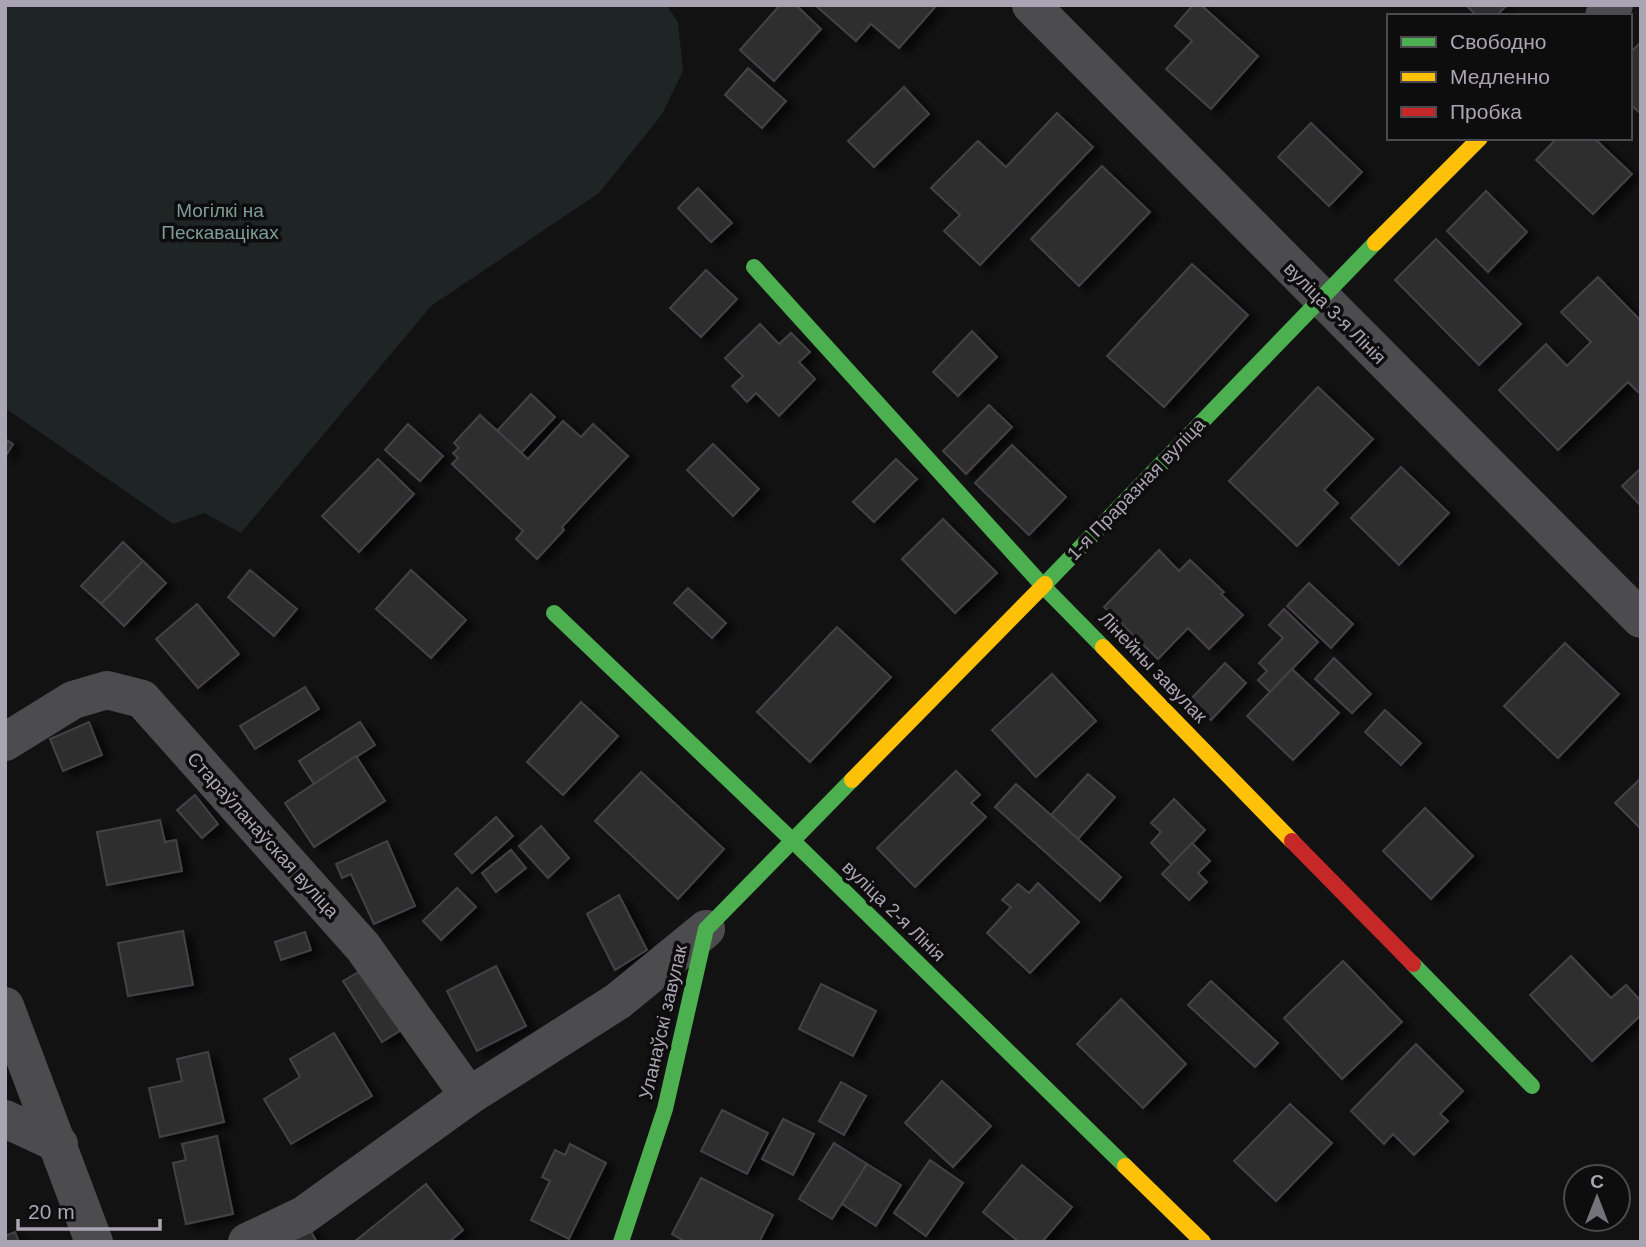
<svg xmlns="http://www.w3.org/2000/svg" width="1646" height="1247" font-family="Helvetica,sans-serif">
  <style>
    .green { fill: #1f2424 }
    .building { fill: #2e2d2f; stroke: #444246; stroke-width: 2; filter: url(#shadow) }
    .lines { fill: none; stroke-linecap: round; stroke-linejoin: round }
    .street { stroke: #4c4b4e; stroke-width: 38 }
    .fast { stroke: #4caf50; stroke-width: 16 }
    .slow { stroke: #ffc107; stroke-width: 16 }
    .jam { stroke: #c62828; stroke-width: 16 }
    .labels { text-anchor: middle; dominant-baseline: central; stroke-width: 7; stroke-linejoin: round; paint-order: stroke }
    .park-label { font-size: 19px; fill: #7d9c95; stroke: #0e0d0e }
    .street-label { font-size: 19px; fill: #aaa5b2; stroke: #0e0d0e }
  </style>
  <defs>
    <filter id="shadow"><feDropShadow dx="8" dy="4.5" stdDeviation="3.5" flood-color="#0009"/></filter>
  </defs>
  <rect width="100%" height="100%" fill="#131213"/>
  <path class="green" d="M5 5H666L678 22 683 71 662 114 599 193 431 306 241 533 204 513 173 524 5 408Z"/>
  <g class="building">
    <path d="M780 5H796L821 29 774 81 740 50Z"/>
    <path d="M815 5H937L899 48 871 24 856 41Z"/>
    <path d="M1193 5H1201L1258 56 1211 109 1166 69 1192 41 1175 26Z"/>
    <path d="M1466 5H1507L1496 16H1477Z"/>
    <path d="M1641 42V114L1630 104V53Z"/>
    <path d="M748 68 786 101 762 128 725 95Z"/>
    <path d="M904 87 929 114 874 167 848 141Z"/>
    <path d="M1057 113 1093 147 980 265 944 231 960 215 931 188 978 141 1006 167Z"/>
    <path d="M1311 123 1362 172 1329 206 1278 157Z"/>
    <path d="M1557 138H1594L1632 174 1593 214 1536 160Z"/>
    <path d="M1102 166 1150 212 1079 286 1031 239Z"/>
    <path d="M698 188 732 223 711 242 678 208Z"/>
    <path d="M1486 191 1527 232 1488 272 1447 231Z"/>
    <path d="M1436 239 1521 324 1479 365 1395 280Z"/>
    <path d="M1192 264 1248 315 1164 407 1107 356Z"/>
    <path d="M706 270 737 299 701 337 670 308Z"/>
    <path d="M1598 277 1641 321V389L1638 392 1628 382 1558 450 1499 390 1546 344 1567 366 1591 342 1561 312Z"/>
    <path d="M760 324 779 344 791 333 810 352 799 362 815 379 779 416 756 393 747 402 732 386 743 376 725 358Z"/>
    <path d="M972 331 997 357 958 396 933 372Z"/>
    <path d="M1318 387 1373 439 1324 490 1338 503 1297 546 1229 481Z"/>
    <path d="M531 394 555 417 521 453 497 431Z"/>
    <path d="M989 405 1012 427 966 474 943 451Z"/>
    <path d="M480 415 528 459 563 421 581 437 593 424 628 456 562 527 564 530 537 559 516 539 523 531 452 464 458 458 453 453 459 448 454 443Z"/>
    <path d="M408 424 443 456 420 481 385 450Z"/>
    <path d="M5 439 13 444 5 457Z"/>
    <path d="M713 444 759 489 733 516 687 470Z"/>
    <path d="M1012 445 1066 497 1029 535 975 483Z"/>
    <path d="M378 459 414 494 359 552 322 516Z"/>
    <path d="M896 459 917 479 874 522 853 502Z"/>
    <path d="M1401 467 1449 513 1399 565 1351 518Z"/>
    <path d="M1641 468V506L1622 486Z"/>
    <path d="M943 519 997 573 955 613 902 559Z"/>
    <path d="M123 542 143 561 101 604 81 586Z"/>
    <path d="M1159 550 1179 571 1190 560 1224 592 1221 594 1243 615 1209 649 1188 628 1158 659 1104 607Z"/>
    <path d="M143 561 166 583 124 626 101 604Z"/>
    <path d="M250 570 297 609 274 636 228 597Z"/>
    <path d="M411 570 466 620 431 658 376 609Z"/>
    <path d="M1309 583 1353 624 1331 648 1287 606Z"/>
    <path d="M688 588 726 623 712 638 674 603Z"/>
    <path d="M197 604 239 654 198 688 156 639Z"/>
    <path d="M1284 609 1318 642 1270 692 1258 680 1267 671 1259 663 1283 638 1269 625Z"/>
    <path d="M837 627 891 677 810 762 757 712Z"/>
    <path d="M1565 643 1619 694 1558 758 1504 706Z"/>
    <path d="M1334 658 1371 694 1352 713 1315 679Z"/>
    <path d="M1225 663 1246 683 1211 720 1190 700Z"/>
    <path d="M1292 669 1339 713 1293 760 1247 716Z"/>
    <path d="M1052 674 1096 721 1036 777 992 730Z"/>
    <path d="M305 687 319 709 255 749 240 726Z"/>
    <path d="M581 702 618 736 563 795 527 762Z"/>
    <path d="M1385 710 1421 743 1401 765 1365 732Z"/>
    <path d="M89 722 102 755 63 771 50 739Z"/>
    <path d="M360 722 375 745 314 784 299 761Z"/>
    <path d="M356 756 385 801 314 847 285 803Z"/>
    <path d="M956 771 980 795 971 803 986 817 915 887 877 848Z"/>
    <path d="M641 772 724 849 678 899 595 821Z"/>
    <path d="M1088 774 1115 797 1078 839 1051 815Z"/>
    <path d="M1641 778V829L1615 803Z"/>
    <path d="M1016 784 1121 877 1100 901 995 807Z"/>
    <path d="M195 795 218 824 202 838 177 810Z"/>
    <path d="M1174 799 1205 830 1172 865 1151 843 1161 832 1151 823Z"/>
    <path d="M1425 808 1473 856 1431 899 1383 851Z"/>
    <path d="M496 817 513 836 472 873 455 854Z"/>
    <path d="M160 820 165 842 176 840 182 871 107 885 97 832Z"/>
    <path d="M541 826 569 858 548 878 519 846Z"/>
    <path d="M387 841 415 906 374 924 351 874 342 878 336 864Z"/>
    <path d="M1192 843 1210 861 1198 873 1207 882 1189 900 1162 874Z"/>
    <path d="M511 850 526 868 496 892 482 873Z"/>
    <path d="M1038 883 1079 922 1030 973 987 933 1011 907 1002 900 1018 884 1029 893Z"/>
    <path d="M457 888 476 907 441 940 423 921Z"/>
    <path d="M619 895 647 950 615 970 587 914Z"/>
    <path d="M183 931 193 985 128 996 118 943Z"/>
    <path d="M305 932 311 950 281 960 275 942Z"/>
    <path d="M1571 956 1611 998 1626 985 1641 1001V1015L1592 1061 1530 995Z"/>
    <path d="M1343 961 1402 1022 1342 1079 1284 1018Z"/>
    <path d="M369 966 408 1026 382 1042 343 981Z"/>
    <path d="M496 966 526 1026 477 1051 447 991Z"/>
    <path d="M1211 981 1278 1043 1255 1067 1188 1005Z"/>
    <path d="M821 984 876 1011 853 1056 799 1029Z"/>
    <path d="M1121 999 1186 1064 1143 1108 1077 1044Z"/>
    <path d="M334 1033 372 1096 291 1144 264 1099 300 1077 290 1059Z"/>
    <path d="M1416 1044 1463 1091 1440 1114 1448 1121 1414 1155 1393 1134 1384 1144 1351 1111Z"/>
    <path d="M208 1052 224 1122 160 1137 149 1088 182 1081 177 1059Z"/>
    <path d="M942 1081 991 1126 953 1167 905 1123Z"/>
    <path d="M841 1082 866 1096 844 1135 819 1121Z"/>
    <path d="M1290 1104 1332 1143 1276 1201 1234 1161Z"/>
    <path d="M722 1110 768 1133 747 1174 701 1151Z"/>
    <path d="M783 1119 814 1134 793 1175 762 1159Z"/>
    <path d="M217 1136 233 1214 186 1224 173 1163 186 1160 182 1144Z"/>
    <path d="M834 1143 867 1164 832 1219 799 1199Z"/>
    <path d="M570 1144 606 1163 569 1239 531 1220 550 1181 542 1177 555 1150 565 1155Z"/>
    <path d="M930 1160 963 1183 926 1236 894 1213Z"/>
    <path d="M867 1164 901 1185 876 1226 842 1204Z"/>
    <path d="M1022 1165 1072 1207 1042 1242H1019L983 1212Z"/>
    <path d="M701 1178 773 1215 759 1242H686L672 1234Z"/>
    <path d="M426 1184 463 1230 449 1242H354Z"/>
    <path d="M306 1223 317 1242H273Z"/>
    <path d="M15 1232 19 1242H5V1236Z"/>
  </g>
  <g class="lines">
    <g class="street">
      <path d="M1031 5 1641 619"/>
      <path d="M1604 16 1614 5"/>
      <path d="M5 742 73 700 107 690 142 699 363 947 469 1096"/>
      <path d="M5 1006 94 1242"/>
      <path d="M5 1119 59 1144"/>
      <path d="M247 1242 304 1215 469 1096 618 1001 706 929"/>
    </g>
    <g class="fast">
      <path d="M754 267 1043 586 1103 647"/>
      <path d="M1045 584 1375 243"/>
      <path d="M554 613 794 842 1125 1166"/>
      <path d="M1413 964 1532 1086"/>
      <path d="M621 1242 665 1109 706 929 852 780"/>
    </g>
    <g class="slow">
      <path d="M1375 243 1480 138"/>
      <path d="M1103 647 1292 841"/>
      <path d="M852 780 1045 584"/>
      <path d="M1125 1166 1203 1242"/>
    </g>
    <path class="jam" d="M1292 841 1413 964"/>
  </g>
  <g class="labels">
    <g class="park-label">
      <text x="220" y="210">Могілкі на<tspan x="220" dy="22">Пескаваціках</tspan></text>
    </g>
    <g class="street-label">
      <text transform="translate(1335 313) rotate(45)">вуліца 3-я Лінія</text>
      <text transform="translate(1136 489) rotate(-46)">1-я Праразная вуліца</text>
      <text transform="translate(1153 667) rotate(46)">Лінейны завулак</text>
      <text transform="translate(263 835) rotate(48)">Стараўланаўская вуліца</text>
      <text transform="translate(894 911) rotate(44)">вуліца 2-я Лінія</text>
      <text transform="translate(663 1022) rotate(-77)">Уланаўскі завулак</text>
    </g>
  </g>
  <rect width="1646" height="1247" fill="none" stroke="#aaa5b2" stroke-width="14"/>
  <rect x="1387" y="14" width="245" height="126" fill="#0e0d0e" stroke="#4c4a50" stroke-width="2"/>
  <rect x="1401" y="37" width="35" height="10" fill="#4caf50" stroke="#4c4a50" stroke-width="2"/>
  <text x="1450" y="49" font-size="21" fill="#aaa5b2">Свободно</text>
  <rect x="1401" y="72" width="35" height="10" fill="#ffc107" stroke="#4c4a50" stroke-width="2"/>
  <text x="1450" y="84" font-size="21" fill="#aaa5b2">Медленно</text>
  <rect x="1401" y="107" width="35" height="10" fill="#c62828" stroke="#4c4a50" stroke-width="2"/>
  <text x="1450" y="119" font-size="21" fill="#aaa5b2">Пробка</text>
  <g transform="translate(1597 1198)"><circle r="33" fill="#0e0d0e" stroke="#4c4a50" stroke-width="2"/>
  <path d="M0-5L12 26L0 18L-12 26Z" fill="#75727a"/>
  <text y="-10" font-size="19" font-weight="bold" text-anchor="middle" fill="#aaa5b2">С</text>
  </g>
  <path d="M18 1219v10h142v-10" fill="none" stroke="#aaa5b2" stroke-width="3.5"/>
  <text x="28" y="1219" font-size="21" fill="#aaa5b2" stroke="#0e0d0e" stroke-width="5" paint-order="stroke">20 m</text>
</svg>
